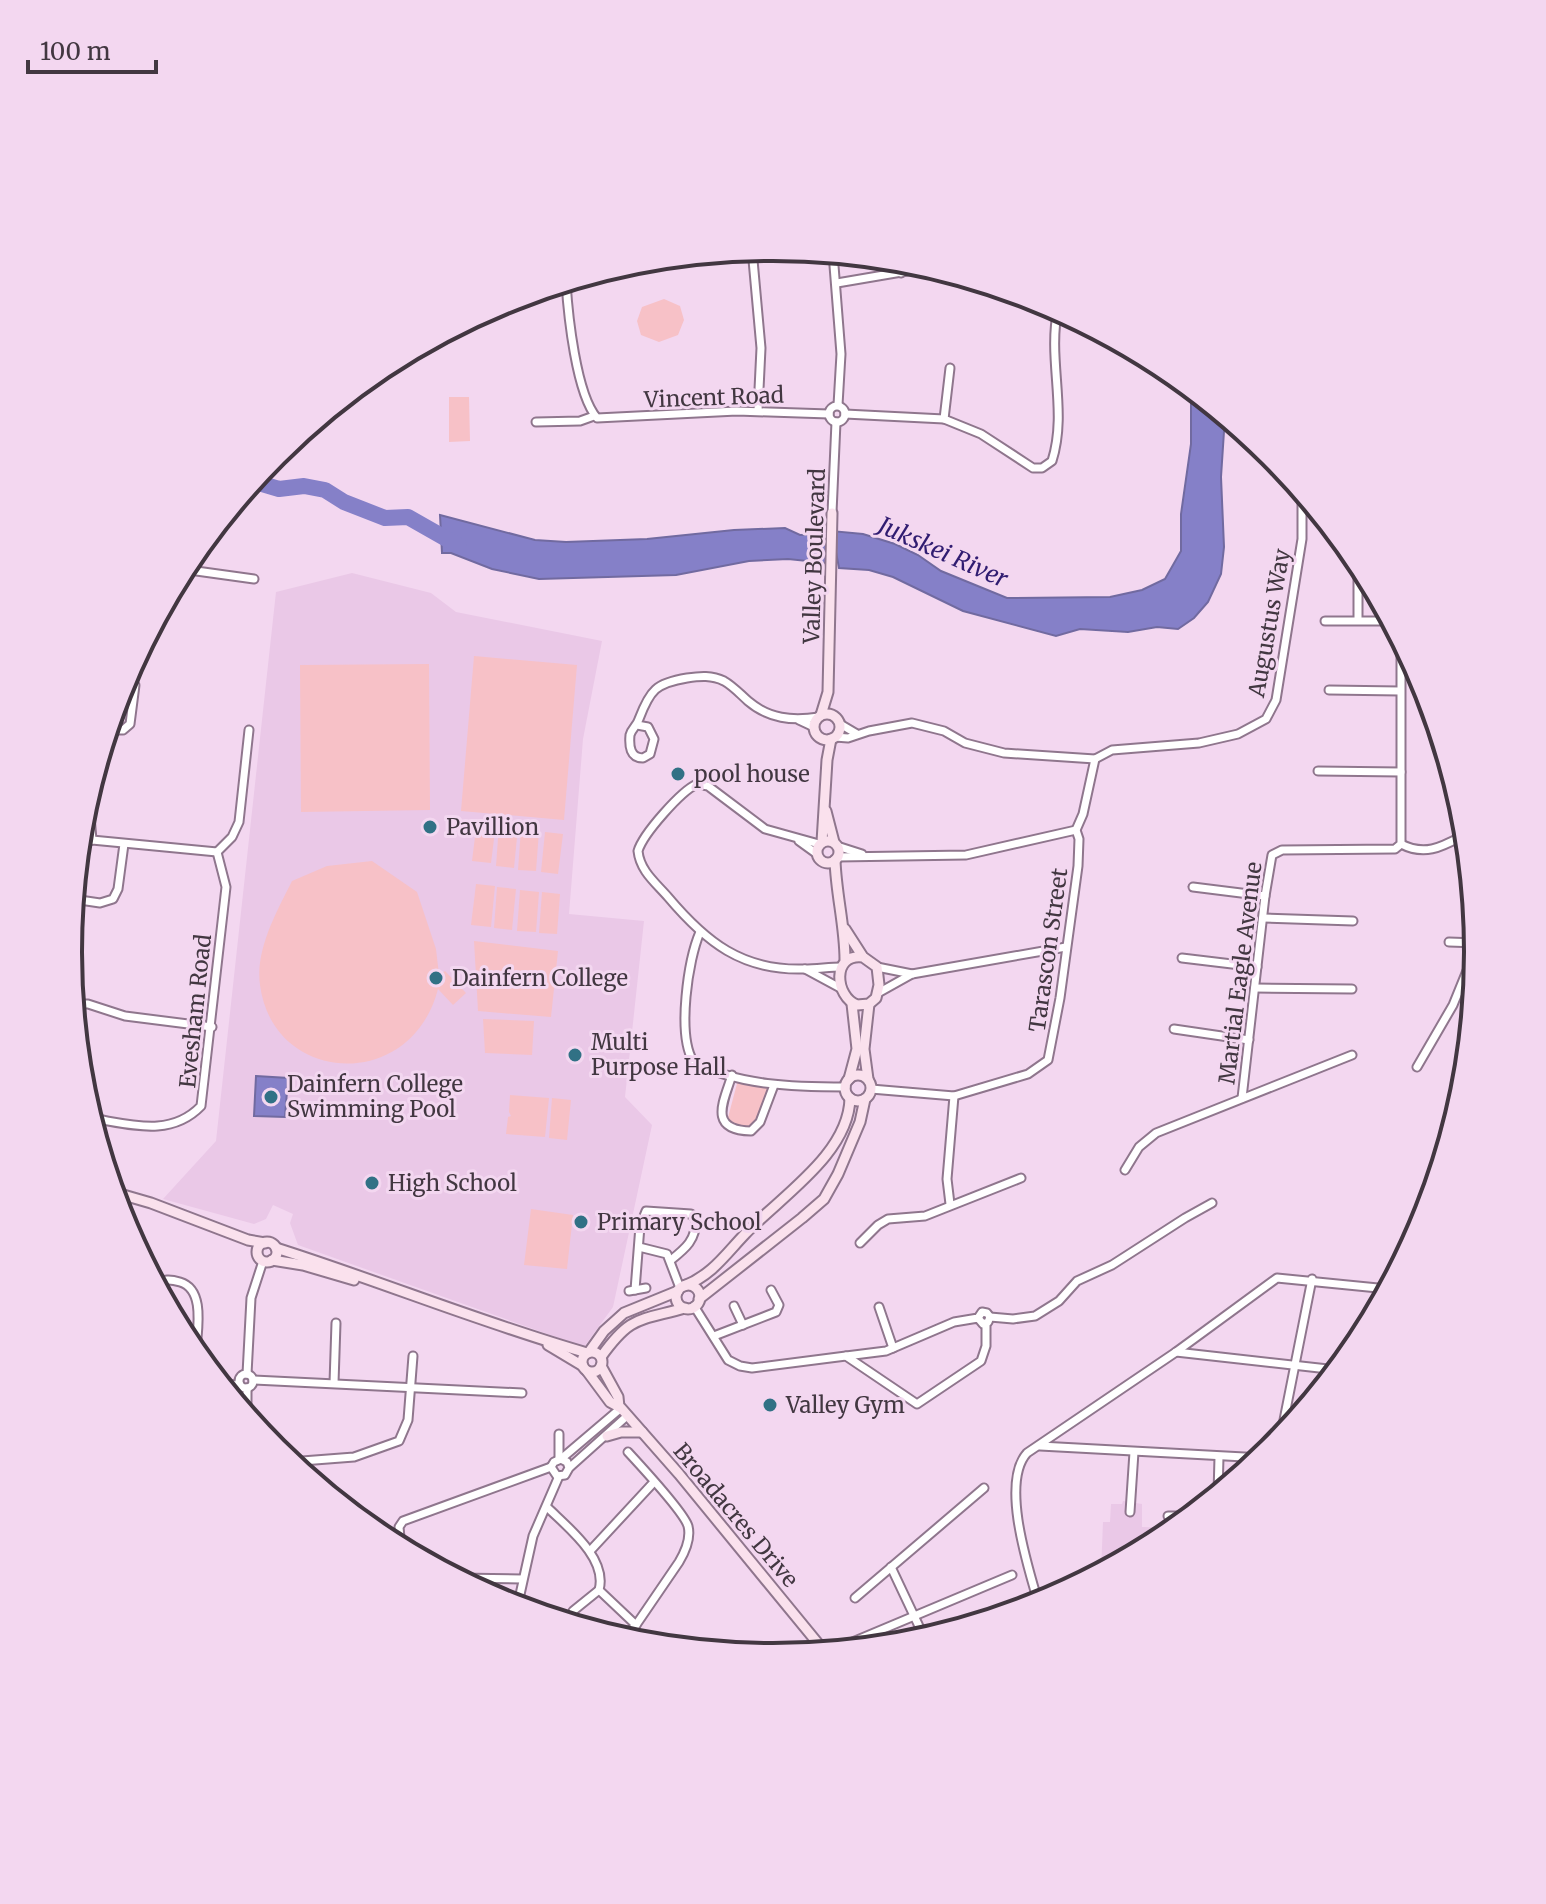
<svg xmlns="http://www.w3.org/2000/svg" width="1546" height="1904" font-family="Merriweather,serif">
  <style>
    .built { fill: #eac8e7 }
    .green { fill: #f7c1c7 }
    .water { fill: #8580c8; stroke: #716aa0; stroke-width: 2 }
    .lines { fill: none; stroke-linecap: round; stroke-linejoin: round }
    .river { stroke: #8580c8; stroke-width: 16 }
    .street-casing { stroke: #8f768d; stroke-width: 11 }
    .secondary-casing { stroke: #8f768d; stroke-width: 13 }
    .street { stroke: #fff; stroke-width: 7 }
    .secondary { stroke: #fae1ed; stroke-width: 9 }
    .poi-dot { fill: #317185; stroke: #f3d7f0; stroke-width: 3 }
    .labels { text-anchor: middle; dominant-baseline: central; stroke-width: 6; stroke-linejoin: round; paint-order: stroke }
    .street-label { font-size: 22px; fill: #423741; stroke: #f3d7f0 }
    .poi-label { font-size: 22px; fill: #423741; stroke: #f3d7f0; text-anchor: start }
    .water-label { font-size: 24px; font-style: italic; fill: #301c71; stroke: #f3d7f0 }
    .rim { fill: none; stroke: #423741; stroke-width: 4 }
  </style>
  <rect width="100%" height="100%" fill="#f3d7f0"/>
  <g class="built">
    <path d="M352 573 431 593 456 612 602 641 583 739 569 914 644 921 625 1097 652 1125 613 1307 584 1347 298 1245 290 1223 293 1214 273 1205 266 1219 254 1224 163 1199 216 1141 276 592Z"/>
    <path d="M1123 1501 1142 1504V1527L1177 1528 1164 1538 1101 1572 1103 1522H1110L1111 1504H1122Z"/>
  </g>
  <g class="green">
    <path d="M664 299 680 306 684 320 678 335 659 342 641 335 637 321 642 307Z"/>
    <path d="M449 397H469L470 441 449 442Z"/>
    <path d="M474 656 577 665 564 820 461 811Z"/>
    <path d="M429 664 430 810 301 812 300 665Z"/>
    <path d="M477 821 496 823 491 863 472 861Z"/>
    <path d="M499 825 518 827 514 868 496 866Z"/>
    <path d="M521 829 539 831 536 871 518 870Z"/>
    <path d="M545 832 563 834 558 874 541 872Z"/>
    <path d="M372 861 417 892 436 949 439 975 445 971 466 993 453 1005 438 989C411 1093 273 1085 260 985 255 950 277 911 292 881L327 866Z"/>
    <path d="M476 884 495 886 491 927 471 925Z"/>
    <path d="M497 887 516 889 512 930 494 928Z"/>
    <path d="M520 890 539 892 536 932 517 931Z"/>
    <path d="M542 892 560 894 557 934 539 933Z"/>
    <path d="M474 941 558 951 551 1017 478 1011Z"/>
    <path d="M483 1019 534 1021 532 1055 485 1053Z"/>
    <path d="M738 1080 769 1089 766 1106 751 1131 736 1128 727 1121Z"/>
    <path d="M510 1095 549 1098 545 1137 506 1134 508 1117 511 1116 509 1112Z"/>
    <path d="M552 1098 571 1100 567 1140 549 1138Z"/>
    <path d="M531 1209 573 1215 567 1269 524 1265Z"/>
  </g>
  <g class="water">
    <path d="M1191 387 1225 416 1221 477 1224 547 1221 574 1208 602 1194 618 1178 629 1157 627 1128 632 1080 629 1056 636 963 611 893 577 869 570 839 568 832 531 863 534 895 544 918 555 941 571 1007 598 1110 597 1142 590 1165 579 1181 551V514L1191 444Z"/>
    <path d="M440 515 535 540 566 542 647 539 734 530 785 528 800 535 827 534 826 563 788 559 749 561 676 575 539 579 492 569 451 553H442Z"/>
    <path d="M256 1076 288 1078 285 1117 254 1116Z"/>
  </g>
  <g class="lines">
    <path class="river" d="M252 481 279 489 304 486 325 490 344 502 385 518 408 517 459 546"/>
    <g class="street-casing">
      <g id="street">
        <path d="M752 249 761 348 758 410"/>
        <path d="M833 253 841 354 838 405"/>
        <path d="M899 259 901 273"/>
        <path d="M566 282C568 314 576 394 597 418L737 411 829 414"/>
        <path d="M837 283 931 267"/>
        <circle cx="837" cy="414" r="8"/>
        <path d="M845 414 944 419 981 434 1033 468H1042L1052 461C1068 411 1047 359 1058 309"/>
        <path d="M944 419 950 368"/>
        <path d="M536 422 580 421 594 416"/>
        <path d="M832 513 836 422"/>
        <path d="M182 569 254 579"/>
        <path d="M1358 620V559"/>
        <path d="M1325 621H1391"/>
        <path d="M1329 690 1400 691"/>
        <path d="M799 720 814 727"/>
        <path d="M840 724 857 734"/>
        <path d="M637 725 648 727 654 739 650 754 643 758C630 758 629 746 630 735 632 728 637 726 639 719 650 690 656 683 687 678 700 676 712 675 724 681 733 686 740 694 748 701 769 719 792 721 819 717"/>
        <path d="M107 730H123L130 724 135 685 126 673"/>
        <path d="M835 737 848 738 869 731 912 723 944 731 965 743 1004 753 1095 759 1112 750 1199 743 1238 734 1266 719 1276 700 1302 539V491"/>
        <path d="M1318 771 1401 772"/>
        <path d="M88 792 92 840"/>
        <path d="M799 841 817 854"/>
        <path d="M819 844 765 829 708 786 697 784C681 791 643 834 638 851 640 871 656 883 668 897 706 942 742 971 804 969 817 969 829 967 841 967"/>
        <path d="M1401 844C1426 857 1443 846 1466 834"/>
        <path d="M79 845 92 840 217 852"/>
        <path d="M837 846 862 854"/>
        <path d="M217 852 232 837 239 822 249 730"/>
        <path d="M838 857 966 855 1076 830"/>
        <path d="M1193 887 1265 896"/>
        <path d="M73 899 100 903 113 899 118 889 124 844"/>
        <path d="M1263 918 1353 921"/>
        <path d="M700 932C688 960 677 1034 693 1061 736 1086 797 1087 846 1087"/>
        <path d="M1449 942 1477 943"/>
        <path d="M1182 958 1257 967"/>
        <path d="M877 967 912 974"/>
        <path d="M805 969 842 989"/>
        <path d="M1255 988 1352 989"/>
        <path d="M878 993 912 974 1066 947"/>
        <path d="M73 1004H88L125 1016 212 1027"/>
        <path d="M1174 1029 1249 1040"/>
        <path d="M1417 1067 1453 1005 1477 946"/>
        <path d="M732 1075C724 1101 707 1130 751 1131L760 1122 774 1085"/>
        <path d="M871 1089 954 1096 1028 1074 1048 1060 1060 998 1078 866 1079 839 1076 830 1083 814 1095 759"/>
        <path d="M1242 1098 1265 896 1272 855 1282 850 1395 849 1401 844V638"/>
        <path d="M90 1118C130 1124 170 1138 201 1106L226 887 217 852"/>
        <path d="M1125 1170 1139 1147 1156 1133 1352 1055"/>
        <path d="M950 1204 947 1179 954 1096"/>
        <path d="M860 1243 878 1225 888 1219 925 1216 1021 1178"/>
        <path d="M639 1247 667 1254 680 1288"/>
        <path d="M155 1284C164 1279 170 1279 180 1282 207 1290 196 1334 196 1354"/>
        <path d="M635 1290 640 1226 646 1211 691 1214 696 1219C696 1240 686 1248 671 1260"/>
        <path d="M629 1291 646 1288"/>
        <path d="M694 1306 728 1360 740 1366 752 1368 846 1356 917 1404 981 1361 986 1346V1324"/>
        <path d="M734 1306 743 1325"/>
        <path d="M879 1307 893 1348"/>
        <path d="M990 1317 1013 1319 1035 1316 1059 1301 1077 1281 1112 1265 1185 1218 1212 1203"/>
        <path d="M714 1336 776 1312 779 1305 771 1290"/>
        <path d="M1176 1352 1337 1370"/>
        <path d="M846 1356 886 1351 954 1322 978 1318 982 1312 987 1313 990 1317 988 1322 983 1324 978 1318"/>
        <path d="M247 1374 251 1298 263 1261"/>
        <circle cx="246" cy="1381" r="7"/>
        <path d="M253 1380 522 1393"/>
        <path d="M334 1383 336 1323"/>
        <path d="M220 1384 240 1385"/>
        <path d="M247 1416V1388"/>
        <path d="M1280 1440 1312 1279"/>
        <path d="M1040 1446 1263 1458"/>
        <path d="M559 1459V1434"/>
        <path d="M561 1459 621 1408"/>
        <path d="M289 1462 354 1457 399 1441 408 1420 413 1356"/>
        <path d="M569 1468 567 1462 561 1459 554 1462 551 1467 557 1476 565 1475 569 1468 627 1416"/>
        <path d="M1218 1494 1219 1457"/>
        <path d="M547 1507C566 1526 608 1558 599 1590L573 1611"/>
        <path d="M1130 1512 1134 1452"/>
        <path d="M1168 1516H1191"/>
        <path d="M401 1548 399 1527 403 1521 551 1467"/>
        <path d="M590 1551 654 1482"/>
        <path d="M891 1567 925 1639"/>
        <path d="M457 1578 522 1579"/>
        <path d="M599 1590 636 1625"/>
        <path d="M855 1598 984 1488"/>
        <path d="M1039 1605C1029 1570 1000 1483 1027 1453L1176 1352 1277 1278 1388 1289"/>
        <path d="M517 1608 533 1536 559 1476"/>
        <path d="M622 1639 636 1625 679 1562C685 1552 691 1538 688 1526 684 1513 640 1465 628 1452"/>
        <path d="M850 1643 1012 1575"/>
      </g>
    </g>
    <g class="secondary-casing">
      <g id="secondary">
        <circle cx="827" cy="727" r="13"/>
        <path d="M821 715 828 692 832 513"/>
        <path d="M826 811 834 842"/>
        <circle cx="828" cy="852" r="11"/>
        <path d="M822 842 827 760 831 739"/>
        <path d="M835 860C836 894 845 926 845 960"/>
        <path d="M845 929 863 957 877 967 879 985 876 998 869 1004 857 1005C835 997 831 953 863 957"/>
        <circle cx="858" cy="1088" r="13"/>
        <path d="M849 1079 857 1049 852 1004"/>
        <path d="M868 1079 864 1049 869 1004"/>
        <path d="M113 1192 151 1203 248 1240 265 1243"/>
        <circle cx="267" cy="1252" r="10"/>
        <path d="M276 1248C380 1281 482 1323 587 1353"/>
        <path d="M272 1260 303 1265 354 1280"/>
        <circle cx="688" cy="1297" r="12"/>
        <path d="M684 1286C712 1275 725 1255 745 1234 780 1197 849 1154 850 1098"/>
        <path d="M699 1299 802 1218 824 1199 838 1174 860 1122 865 1099"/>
        <path d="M548 1345 583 1366"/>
        <circle cx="592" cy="1362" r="10"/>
        <path d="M589 1352 604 1331 624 1313 678 1291"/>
        <path d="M601 1357C631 1315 639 1321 685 1308"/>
        <path d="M601 1366 618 1397 619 1407"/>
        <path d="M587 1371 610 1402 621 1408 679 1474 825 1652"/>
        <path d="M607 1436 621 1432H642"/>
      </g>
    </g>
    <use href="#street" class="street"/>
    <use href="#secondary" class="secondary"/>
  </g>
  <g class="poi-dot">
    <circle cx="678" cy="774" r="8"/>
    <circle cx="430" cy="827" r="8"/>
    <circle cx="436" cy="978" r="8"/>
    <circle cx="575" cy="1055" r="8"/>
    <circle cx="271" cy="1097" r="8"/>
    <circle cx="372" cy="1183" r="8"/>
    <circle cx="581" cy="1222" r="8"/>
    <circle cx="770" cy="1405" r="8"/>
  </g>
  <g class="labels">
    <g class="street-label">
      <text transform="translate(714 397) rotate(-2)">Vincent Road</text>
      <text transform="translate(814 556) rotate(-88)">Valley Boulevard</text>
      <text transform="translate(1269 623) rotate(-80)">Augustus Way</text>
      <text transform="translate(1048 950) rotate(-82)">Tarascon Street</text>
      <text transform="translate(1240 973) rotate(-83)">Martial Eagle Avenue</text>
      <text transform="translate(195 1011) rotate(-84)">Evesham Road</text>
      <text transform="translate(736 1515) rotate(50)">Broadacres Drive</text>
    </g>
    <g class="poi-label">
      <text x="694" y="774">pool house</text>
      <text x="446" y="827">Pavillion</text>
      <text x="452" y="978">Dainfern College</text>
      <text x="591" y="1042">Multi<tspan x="591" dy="25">Purpose Hall</tspan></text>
      <text x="287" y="1084">Dainfern College<tspan x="287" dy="25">Swimming Pool</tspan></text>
      <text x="388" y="1183">High School</text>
      <text x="597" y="1222">Primary School</text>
      <text x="786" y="1405">Valley Gym</text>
    </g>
    <g class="water-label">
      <text transform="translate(943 552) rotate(24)">Jukskei River</text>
    </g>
  </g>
  <path d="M0 0H1546V1904H0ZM82 952a691 691 0 1 1 1382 0a691 691 0 1 1-1382 0Z" fill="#f3d7f0" fill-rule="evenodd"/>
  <path class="rim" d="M82 952a691 691 0 1 1 1382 0a691 691 0 1 1-1382 0Z"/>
  <path d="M28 60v12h128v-12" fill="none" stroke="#423741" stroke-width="4"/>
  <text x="40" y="60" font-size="24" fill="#423741" stroke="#f3d7f0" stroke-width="6" paint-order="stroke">100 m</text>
</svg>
